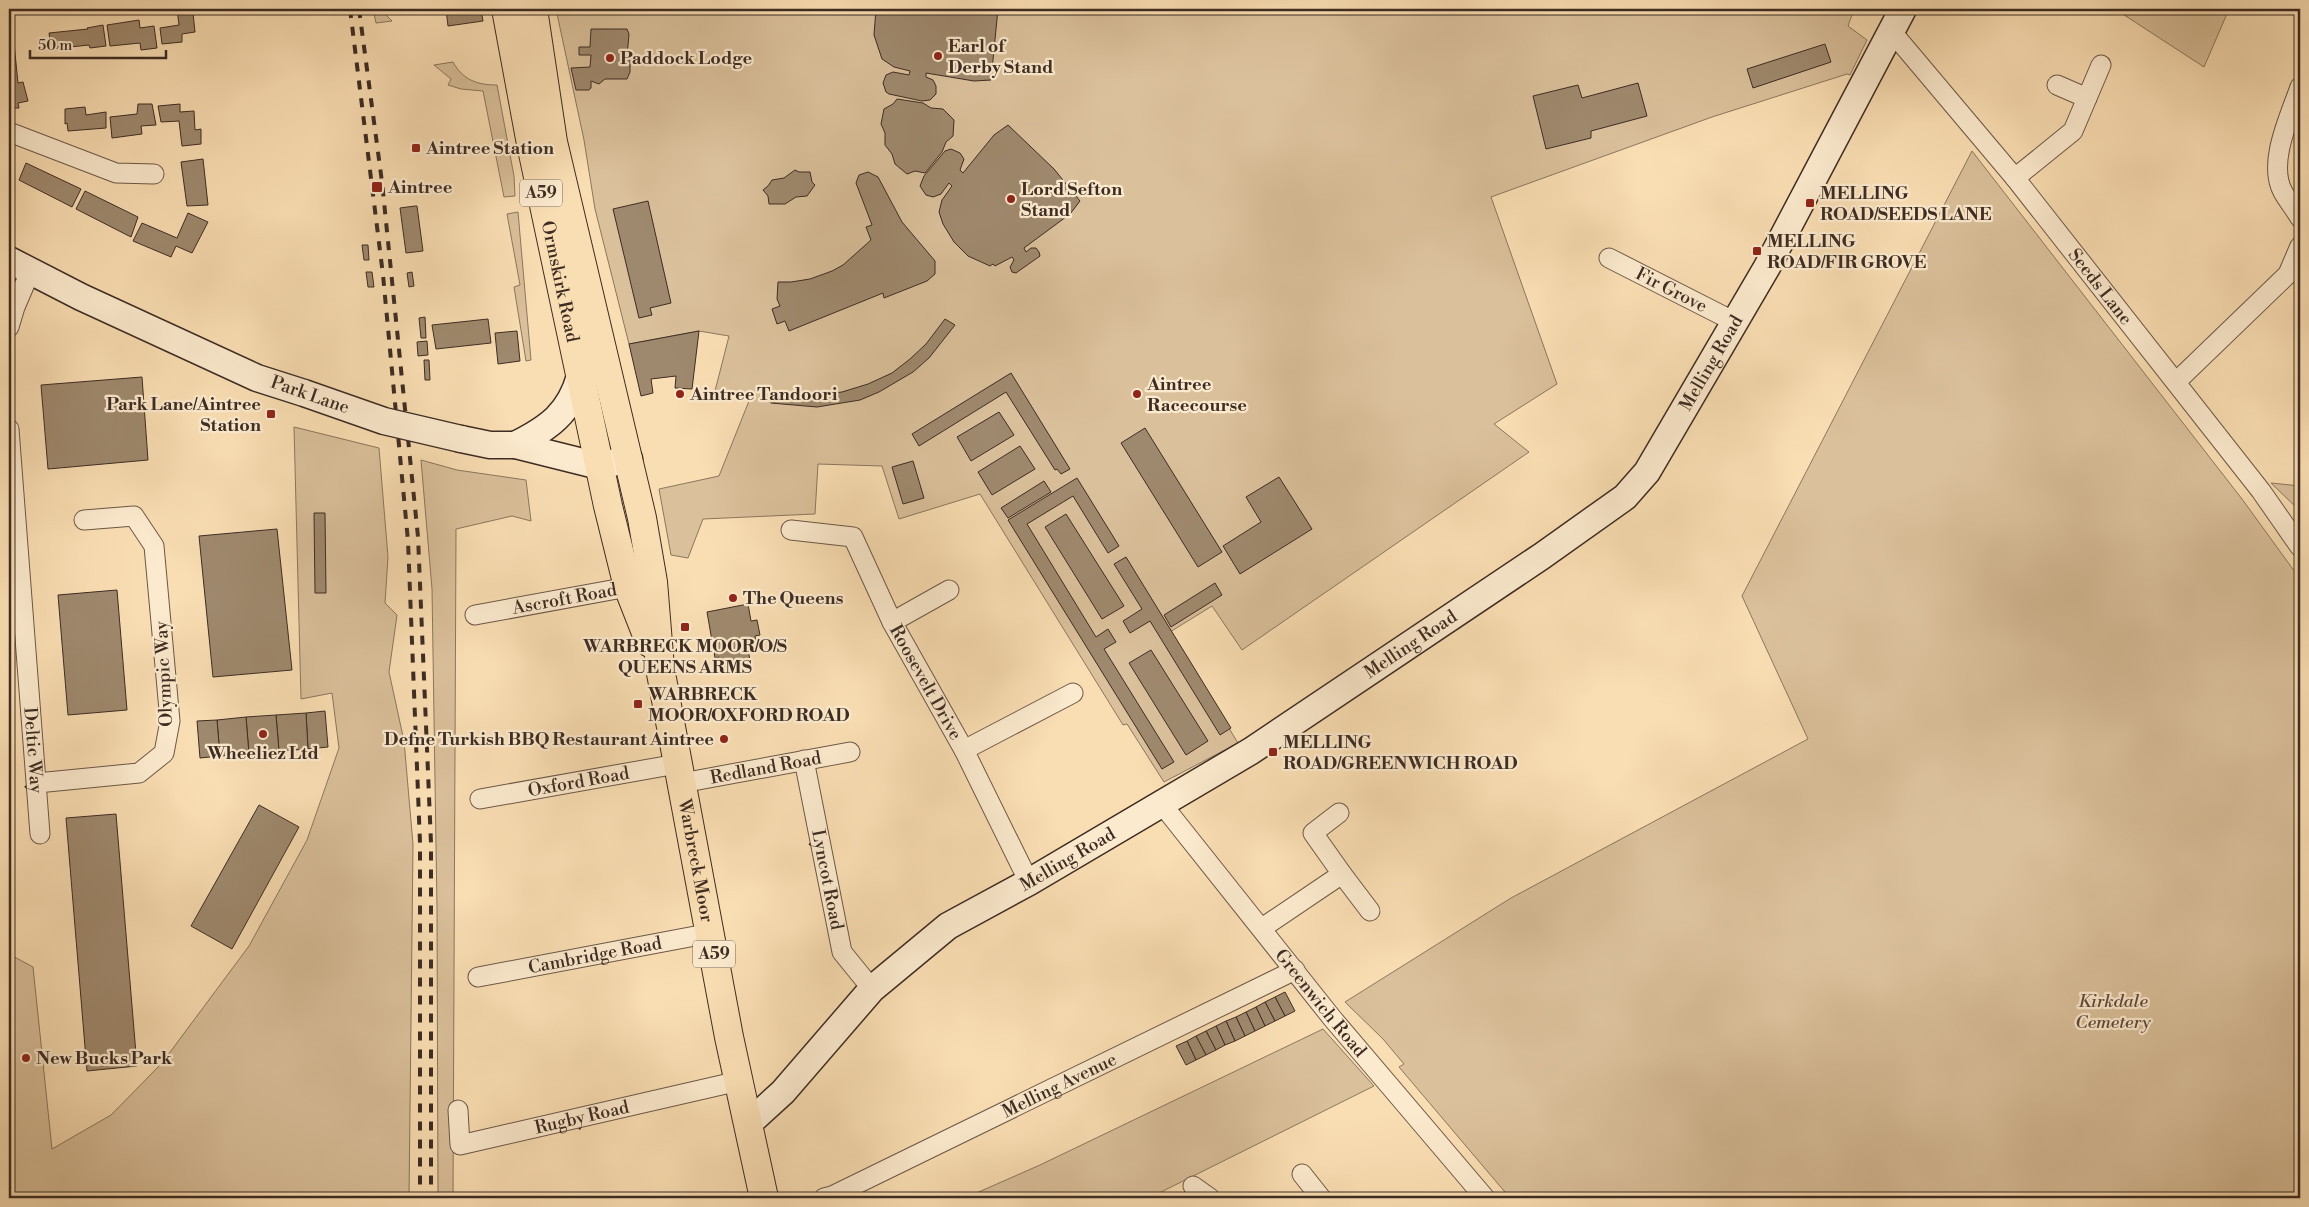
<svg xmlns="http://www.w3.org/2000/svg" width="2309" height="1207" font-family="'Libre Bodoni',serif">
  <style>
    .green { fill: #dac09b; stroke: #8c765f }
    .building { fill: #9f896e; stroke: #3d2c23 }
    .lines { fill: none; stroke-linecap: round; stroke-linejoin: round }
    .street-casing { stroke: #6c5847; stroke-width: 21 }
    .secondary-casing { stroke: #3d2c23; stroke-width: 29 }
    .highway-casing { stroke: #3d2c23; stroke-width: 30 }
    .street { stroke: #fceace; stroke-width: 19 }
    .secondary { stroke: #fceace; stroke-width: 26 }
    .highway { stroke: #fadeb3; stroke-width: 28 }
    .rail { stroke: #3d2c23; stroke-width: 4; stroke-dasharray: 9 9; stroke-linecap: butt }
    .secondary-bridge-casing { stroke: #3d2c23; stroke-width: 29; stroke-linecap: butt }
    .secondary-bridge { stroke: #fceace; stroke-width: 26 }
    .poi-dot { fill: #8f2418; stroke: #fceace; stroke-width: 2 }
    .labels { text-anchor: middle; dominant-baseline: central; stroke-width: 4.5; stroke-linejoin: round; paint-order: stroke }
    .shield { fill: #fceace; stroke: #766556; stroke-width: 1 }
    .shield-label { font-size: 16px; font-weight: bold; fill: #3d2c23 }
    .poi-label { font-size: 18px; font-weight: bold; fill: #3d2c23; stroke: #fceace; text-anchor: start }
    .street-label { font-size: 18px; fill: #3d2c23; stroke: #fceace }
    .park-label { font-size: 18px; font-style: italic; fill: #5c4a3b; stroke: #fceace }
  </style>
  <rect width="100%" height="100%" fill="#fadeb3"/>
  <filter id="stains"><feTurbulence type="fractalNoise" baseFrequency=".004" numOctaves="4"/><feColorMatrix values="0 0 0 0 .2 0 0 0 0 .09 0 0 0 0 .02 0 0 0 .5 -.17"/></filter>
  <radialGradient id="worn" r=".72"><stop offset=".6" stop-color="#630" stop-opacity="0"/><stop offset="1" stop-color="#630" stop-opacity=".3"/></radialGradient>
  <g class="green">
    <path d="M373 9H380L392 21 376 23Z"/>
    <path d="M556 9H1854L1848 26 1867 40 1850 75 1847 74 1712 117 1491 197 1557 384 1494 424 1529 452 1242 650 1212 606 1170 632 1238 743 1164 782 1127 724 1123 725 980 494 899 519 882 466 818 464 815 514 703 519 688 558 671 555 659 489 719 476 751 396 715 391 729 336 699 331 629 344 595 209 584 140Z"/>
    <path d="M2115 9H2229L2204 67Z"/>
    <path d="M453 62C463 80 477 85 497 85L514 176 515 196 504 197 483 91 461 89 448 85 451 79 434 65Z"/>
    <path d="M1972 151 2242 499 2300 579V1198H1510L1399 1067 1404 1064 1383 1039 1345 1002 1511 898 1808 739 1742 596Z"/>
    <path d="M518 212 531 360 526 361 514 287 520 285 507 214Z"/>
    <path d="M294 427 379 448 388 557 385 603 397 615 389 672 404 741 413 844 409 1198H9V954L33 967 52 1149 111 1115 162 1063 249 946 307 840 339 748 332 693 301 699Z"/>
    <path d="M421 460 457 470 526 480 531 521 512 516 456 529 453 1198H438L437 908 432 589Z"/>
    <path d="M2271 483 2300 486V511Z"/>
    <path d="M1323 1029 1374 1086 1149 1198H965L1040 1165Z"/>
  </g>
  <g class="building">
    <path d="M177 9H199V13H193L195 32 182 34V42L162 44 160 28 179 25Z"/>
    <path d="M446 9H481L483 21 448 26Z"/>
    <path d="M876 9H998L991 80 974 81 926 73V77L933 80 936 86V94L930 100 922 101 889 94 886 92 883 83 886 75 893 72 909 75 910 71 894 67 882 59 874 35Z"/>
    <path d="M139 20 140 28 154 26 157 48 141 50 140 43 110 46 107 25Z"/>
    <path d="M9 23H12L18 83 23 82 28 101 18 103 19 108H9Z"/>
    <path d="M103 25 106 46 90 48 89 45 51 49 49 33 88 29 87 28Z"/>
    <path d="M591 29H627L629 34 627 57 630 60V72L627 79H605L599 84 591 81V88L589 90H576L571 68 590 67 591 55H579V47H590Z"/>
    <path d="M1825 44 1831 62 1753 88 1747 69Z"/>
    <path d="M1638 83 1647 116 1591 131V138L1546 149 1533 96 1578 85 1582 98Z"/>
    <path d="M897 99 923 103 931 108 943 109 954 120 953 136 946 142 942 152 925 173 915 171 907 174 895 164 892 154 885 145V133L881 124 884 109 893 104Z"/>
    <path d="M138 104H152L156 125 141 126 142 134 112 138 110 117 137 114Z"/>
    <path d="M180 104V112L194 111 195 130 201 129V144L182 146 179 121 161 122 158 106Z"/>
    <path d="M85 107 86 115 106 112V128L68 131 67 123 65 124V109Z"/>
    <path d="M1008 125 1054 169 1080 201 1070 214 1024 248 1026 252 1031 248H1036L1039 252 1040 256 1016 273 1012 272 1010 267 1014 260 1012 257 995 266 993 264 990 266 968 256 954 242 943 224 939 212 942 200 952 186 949 183 941 194 933 197 926 195 920 186 924 176 945 151 951 149 960 153 964 159 960 170 963 173 994 135Z"/>
    <path d="M203 159 208 205 187 206 181 162Z"/>
    <path d="M26 163 81 189 72 207 19 180Z"/>
    <path d="M795 170 799 172H810L812 182 815 185 807 196 796 197 785 204H769L768 196 763 190 768 186 772 180 784 178Z"/>
    <path d="M868 172 878 177 902 222 935 261V274L927 281 884 298 883 293 789 331 785 321 777 324 772 309 780 306 777 299 778 282H791L810 279 832 271 843 265 871 240 866 227 872 225 856 183 859 175Z"/>
    <path d="M85 191 138 217 131 237 76 209Z"/>
    <path d="M648 201 671 303 650 308 652 315 639 318 613 209Z"/>
    <path d="M415 206H417L423 251 406 253 400 208Z"/>
    <path d="M188 213 208 222 192 253 176 246 171 257 133 241 142 223 177 238Z"/>
    <path d="M362 245H368L369 260H364Z"/>
    <path d="M366 272H372L374 287H368Z"/>
    <path d="M412 272 414 286 409 287 407 273Z"/>
    <path d="M425 317 426 338H421L419 318Z"/>
    <path d="M488 319 491 343 436 349 432 325Z"/>
    <path d="M945 319 955 325 929 358 913 372 879 392 860 400 817 407 771 403 773 392 814 396 842 392 868 384 892 373 910 359 926 344Z"/>
    <path d="M517 331 520 361 498 364 495 333Z"/>
    <path d="M699 331 692 389 675 388 676 376 651 379 653 393 641 396 629 344Z"/>
    <path d="M427 341 428 355 418 356 417 342Z"/>
    <path d="M424 360H429L430 380H425Z"/>
    <path d="M1011 373 1070 469 1061 474 1057 469 1055 470 1006 392 919 446 912 434Z"/>
    <path d="M142 377 148 460 48 469 41 385Z"/>
    <path d="M999 412 1014 435 971 461 957 437Z"/>
    <path d="M1145 428 1222 552 1198 567 1121 443Z"/>
    <path d="M1020 446 1035 469 992 495 978 472Z"/>
    <path d="M913 461 924 498 903 504 892 467Z"/>
    <path d="M1279 477 1312 529 1240 574 1223 546 1261 522 1246 497Z"/>
    <path d="M1077 478 1119 546 1108 553 1073 496 1027 524 1096 637 1108 629 1116 642 1104 649 1174 762 1162 769 1008 520Z"/>
    <path d="M1044 481 1051 492 1008 518 1001 508Z"/>
    <path d="M314 513H325L326 593H315Z"/>
    <path d="M1066 514 1124 606 1102 619 1045 527Z"/>
    <path d="M277 529 292 670 213 677 199 536Z"/>
    <path d="M1126 557 1231 728 1220 735 1150 621 1130 633 1123 621 1142 609 1114 564Z"/>
    <path d="M1215 583 1222 595 1171 627 1164 615Z"/>
    <path d="M117 590 127 710 68 715 58 595Z"/>
    <path d="M748 604 751 621 757 620 760 635 755 636 756 642 747 644 751 666 721 671 719 657 715 658 707 612Z"/>
    <path d="M1151 650 1208 741 1186 755 1129 663Z"/>
    <path d="M325 711 328 747 308 749 306 713Z"/>
    <path d="M306 713 308 749 279 751 276 715Z"/>
    <path d="M276 715 279 751 249 754 246 717Z"/>
    <path d="M246 717 249 754 220 756 217 720Z"/>
    <path d="M217 720 220 756 200 758 197 721Z"/>
    <path d="M259 805 299 827 232 949 191 926Z"/>
    <path d="M116 814 137 1066 87 1071 66 818Z"/>
    <path d="M1285 992 1295 1011 1285 1016 1275 997Z"/>
    <path d="M1275 997 1285 1016 1275 1021 1265 1002Z"/>
    <path d="M1265 1002 1275 1021 1265 1026 1256 1007Z"/>
    <path d="M1256 1007 1265 1026 1255 1031 1246 1012Z"/>
    <path d="M1246 1012 1255 1031 1245 1036 1236 1017Z"/>
    <path d="M1236 1017 1245 1036 1235 1041 1226 1021Z"/>
    <path d="M1226 1021 1235 1041 1225 1045 1216 1026Z"/>
    <path d="M1216 1026 1225 1045 1216 1050 1206 1031Z"/>
    <path d="M1206 1031 1216 1050 1206 1055 1196 1036Z"/>
    <path d="M1196 1036 1206 1055 1196 1060 1187 1041Z"/>
    <path d="M1187 1041 1196 1060 1186 1065 1176 1046Z"/>
  </g>
  <g class="lines">
    <g class="street-casing">
      <g id="street">
        <path id="s1" d="M1892 32 2015 178 2261 491 2300 547"/>
        <path d="M2057 85 2087 98"/>
        <path d="M2300 87C2290 116 2267 163 2283 192 2288 201 2295 209 2300 218"/>
        <path d="M9 132 116 173 154 174"/>
        <path d="M2015 178 2073 131 2101 65"/>
        <path id="s2" d="M1609 258 1735 322"/>
        <path d="M9 327 15 307 30 272"/>
        <path d="M2176 382 2288 274 2300 246"/>
        <path id="s3" d="M9 429 40 834"/>
        <path id="s4" d="M791 530 853 537 892 622 964 750 1029 882"/>
        <path id="s5" d="M475 615 639 585"/>
        <path d="M892 622 949 590"/>
        <path d="M964 750 1073 693"/>
        <path id="s6" d="M804 760 842 952 872 989"/>
        <path d="M37 783 139 773 164 753 170 721 154 546 134 516 84 520"/>
        <path id="s7" d="M682 783 850 752"/>
        <path id="s8" d="M480 799 677 764"/>
        <path id="s9" d="M1161 803 1332 1018 1485 1198"/>
        <path d="M1342 874 1370 911"/>
        <path d="M1262 928 1342 874 1313 833 1339 813"/>
        <path id="s10" d="M478 977 711 933"/>
        <path id="s11" d="M458 1110 460 1145 739 1081"/>
        <path d="M1302 1174 1321 1198"/>
        <path d="M1193 1186 1210 1198"/>
        <path id="s12" d="M824 1198 832 1196 1295 970"/>
      </g>
    </g>
    <g class="secondary-casing">
      <g id="secondary">
        <path d="M9 260 81 297 257 378 304 393"/>
        <path d="M461 439 490 445H515L599 466 629 459"/>
        <path d="M515 445C549 428 570 413 580 376"/>
        <path id="s13" d="M748 1124 783 1092 872 989 948 926 1029 882 1251 751 1542 556 1625 497 1647 472 1767 267 1903 9"/>
      </g>
    </g>
    <g class="highway-casing">
      <g id="highway">
        <path id="s14" d="M506 9 531 144 608 506 628 587 650 643"/>
        <path id="s15" d="M533 9 553 142 642 518 653 582 660 668 729 1037 764 1198"/>
      </g>
    </g>
    <use href="#street" class="street"/>
    <use href="#secondary" class="secondary"/>
    <use href="#highway" class="highway"/>
    <g class="rail">
      <path d="M350 9 383 275 408 541 420 843V1198"/>
      <path d="M359 9 382 182 418 537 431 843V1198"/>
    </g>
    <g class="secondary-bridge-casing">
      <path id="secondary-bridge" d="M304 393 384 421 461 439"/>
    </g>
    <use href="#secondary-bridge" class="secondary-bridge"/>
  </g>
  <g class="poi-dot">
    <circle cx="938" cy="56" r="5"/>
    <circle cx="610" cy="58" r="5"/>
    <rect x="411" y="143" width="10" height="10" rx="2.5"/>
    <rect x="371" y="181" width="12" height="12" rx="2.5"/>
    <circle cx="1011" cy="199" r="5"/>
    <rect x="1805" y="198" width="10" height="10" rx="2.5"/>
    <rect x="1752" y="246" width="10" height="10" rx="2.5"/>
    <circle cx="680" cy="394" r="5"/>
    <circle cx="1137" cy="394" r="5"/>
    <rect x="266" y="409" width="10" height="10" rx="2.5"/>
    <circle cx="733" cy="598" r="5"/>
    <rect x="680" y="622" width="10" height="10" rx="2.5"/>
    <rect x="633" y="699" width="10" height="10" rx="2.5"/>
    <circle cx="263" cy="734" r="5"/>
    <circle cx="724" cy="739" r="5"/>
    <rect x="1268" y="747" width="10" height="10" rx="2.5"/>
    <circle cx="26" cy="1058" r="5"/>
  </g>
  <g class="labels">
    <g class="shield">
      <rect x="520" y="179.5" width="42" height="27" rx="4"/>
      <rect x="693" y="940.5" width="42" height="27" rx="4"/>
    </g>
    <g class="shield-label">
      <text x="541" y="193">A59</text>
      <text x="714" y="954">A59</text>
    </g>
    <g class="poi-label">
      <text x="948" y="46">Earl of<tspan x="948" dy="21">Derby Stand</tspan></text>
      <text x="620" y="58">Paddock Lodge</text>
      <text x="426" y="148">Aintree Station</text>
      <text x="388" y="187">Aintree</text>
      <text x="1021" y="189">Lord Sefton<tspan x="1021" dy="21">Stand</tspan></text>
      <text x="1820" y="193">MELLING<tspan x="1820" dy="21">ROAD/SEEDS LANE</tspan></text>
      <text x="1767" y="241">MELLING<tspan x="1767" dy="21">ROAD/FIR GROVE</tspan></text>
      <text x="1147" y="384">Aintree<tspan x="1147" dy="21">Racecourse</tspan></text>
      <text x="690" y="394">Aintree Tandoori</text>
      <text x="261" y="404" text-anchor="end">Park Lane/Aintree<tspan x="261" dy="21">Station</tspan></text>
      <text x="743" y="598">The Queens</text>
      <text x="685" y="646" text-anchor="middle">WARBRECK MOOR/O/S<tspan x="685" dy="21">QUEENS ARMS</tspan></text>
      <text x="648" y="694">WARBRECK<tspan x="648" dy="21">MOOR/OXFORD ROAD</tspan></text>
      <text x="714" y="739" text-anchor="end">Defne Turkish BBQ Restaurant Aintree</text>
      <text x="1283" y="742">MELLING<tspan x="1283" dy="21">ROAD/GREENWICH ROAD</tspan></text>
      <text x="263" y="753" text-anchor="middle">Wheeliez Ltd</text>
      <text x="36" y="1058">New Bucks Park</text>
    </g>
    <g class="street-label">
      <text stroke="none"><textPath href="#s14" startOffset="278">Ormskirk Road</textPath></text>
      <text stroke="none"><textPath href="#s1" startOffset="329">Seeds Lane</textPath></text>
      <text stroke="none"><textPath href="#s2" startOffset="70">Fir Grove</textPath></text>
      <text stroke="none"><textPath href="#s13" startOffset="1244">Melling Road</textPath></text>
      <text transform="translate(310 395) rotate(19)">Park Lane</text>
      <text stroke="none"><textPath href="#s5" startOffset="91">Ascroft Road</textPath></text>
      <text stroke="none"><textPath href="#s13" startOffset="824">Melling Road</textPath></text>
      <text transform="translate(164 674) rotate(-93)">Olympic Way</text>
      <text stroke="none"><textPath href="#s4" startOffset="225">Roosevelt Drive</textPath></text>
      <text stroke="none"><textPath href="#s3" startOffset="322">Deltic Way</textPath></text>
      <text stroke="none"><textPath href="#s7" startOffset="85">Redland Road</textPath></text>
      <text stroke="none"><textPath href="#s8" startOffset="100">Oxford Road</textPath></text>
      <text stroke="none"><textPath href="#s13" startOffset="419">Melling Road</textPath></text>
      <text stroke="none"><textPath href="#s15" startOffset="868">Warbreck Moor</textPath></text>
      <text stroke="none"><textPath href="#s6" startOffset="122">Lyncot Road</textPath></text>
      <text stroke="none"><textPath href="#s10" startOffset="119">Cambridge Road</textPath></text>
      <text stroke="none"><textPath href="#s9" startOffset="256">Greenwich Road</textPath></text>
      <text stroke="none"><textPath href="#s12" startOffset="261">Melling Avenue</textPath></text>
      <text stroke="none"><textPath href="#s11" startOffset="160">Rugby Road</textPath></text>
    </g>
    <g class="park-label">
      <text x="2113" y="1001">Kirkdale<tspan x="2113" dy="21">Cemetery</tspan></text>
    </g>
  </g>
  <rect width="2309" height="1207" fill="none" stroke="#fadeb3" stroke-width="30"/>
  <rect x="10" y="10" width="2289" height="1187" fill="none" stroke="#3d2c23" stroke-width="2.5"/>
  <rect x="15" y="15" width="2279" height="1177" fill="none" stroke="#3d2c23"/>
  <path d="M30 50v8h136v-8" fill="none" stroke="#3d2c23" stroke-width="2.5"/>
  <text x="38" y="50" font-size="15" fill="#3d2c23" stroke="#fceace" stroke-width="4" paint-order="stroke">50 m</text>
  <rect width="100%" height="100%" filter="url(#stains)"/>
  <rect width="100%" height="100%" fill="url(#worn)"/>
</svg>
